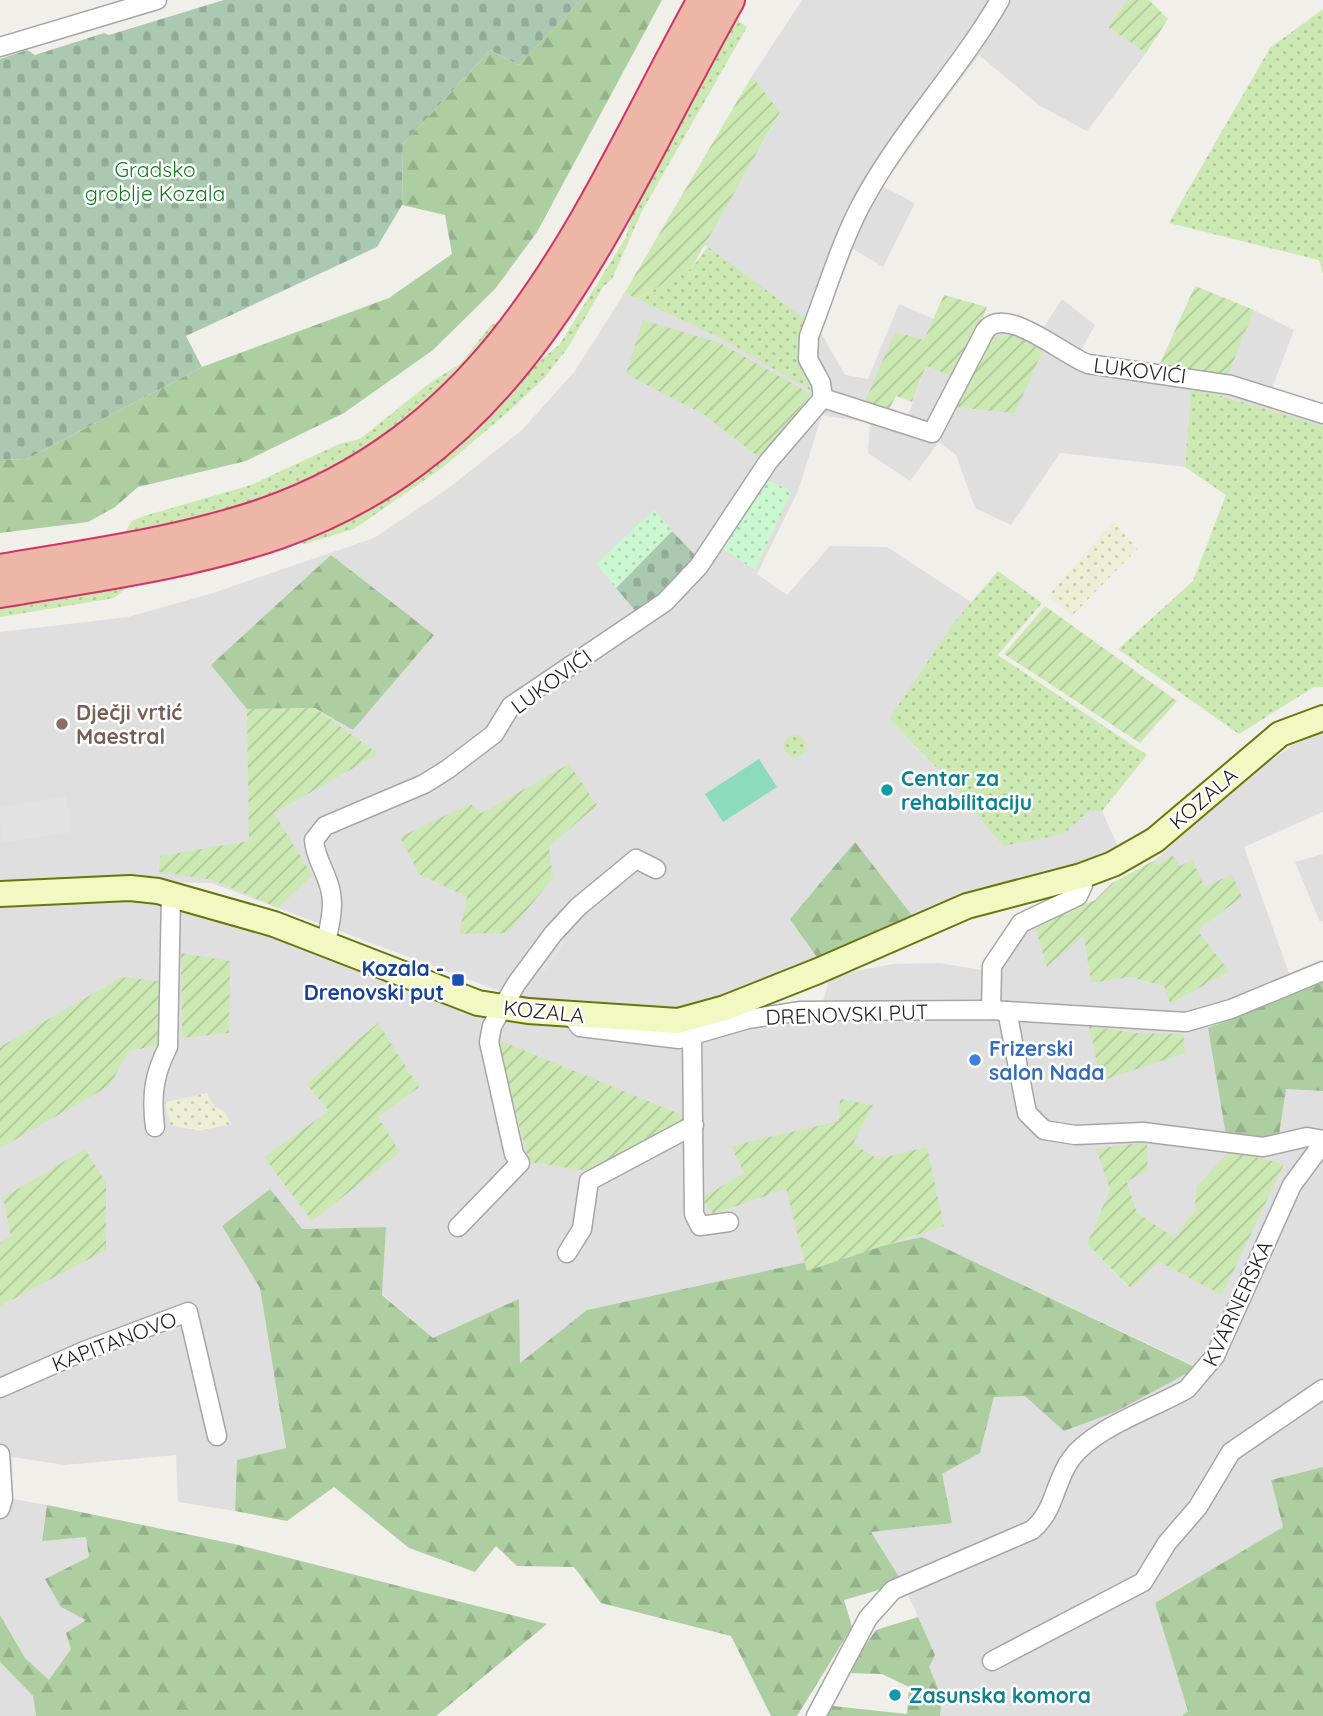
<svg xmlns="http://www.w3.org/2000/svg" width="1323" height="1716" font-family="Quicksand,sans-serif">
  <style>
    .residential { fill: #e0dfdf; fill-rule: evenodd }
    .farmland { fill: url(#farmland-dots) }
    .grass { fill: url(#grass-dots) }
    .forest { fill: url(#forest-firs) }
    .cemetery { fill: url(#cemetery-stones) }
    .park { fill: url(#park-dots) }
    .garden { fill: url(#garden-furrows) }
    .pitch { fill: #8cdbbe }
    .parking { fill: #e2e2e2 }
    .lines { fill: none; stroke-linecap: round; stroke-linejoin: round }
    .minor-casing { stroke: #a6a6a6; stroke-width: 21 }
    .secondary-casing { stroke: #68760b; stroke-width: 28 }
    .trunk-casing { stroke: #d23366; stroke-width: 32 }
    .minor { stroke: #fff; stroke-width: 18 }
    .secondary { stroke: #f3f7c2; stroke-width: 24 }
    .trunk { stroke: #edb6a6; stroke-width: 28 }
    .education-dot { fill: #8d6e63; stroke: #fff; stroke-width: 2.5 }
    .culture-dot { fill: #0f9aa8; stroke: #fff; stroke-width: 2.5 }
    .transit-dot { fill: #1a4fb4; stroke: #fff; stroke-width: 2.5 }
    .shop-dot { fill: #3f7fe0; stroke: #fff; stroke-width: 2.5 }
    .labels { text-anchor: middle; dominant-baseline: central; stroke-width: 5; stroke-linejoin: round; paint-order: stroke }
    .park-label { font-size: 21px; fill: #127d1e; stroke: #fff }
    .street-label { font-size: 21px; fill: #222; stroke: #fff }
    .education-label { font-size: 21px; font-weight: bold; fill: #785e54; stroke: #fff; text-anchor: start }
    .culture-label { font-size: 21px; font-weight: bold; fill: #0d838f; stroke: #fff; text-anchor: start }
    .transit-label { font-size: 21px; font-weight: bold; fill: #164399; stroke: #fff; text-anchor: end }
    .shop-label { font-size: 21px; font-weight: bold; fill: #366cbe; stroke: #fff; text-anchor: start }
  </style>
  <defs>
    <pattern id="farmland-dots" width="8" height="8" patternUnits="userSpaceOnUse" patternTransform="scale(1.75)"><rect width="8" height="8" fill="#eceed6"/><path d="M2 2h.1M6 6h.1" fill="none" stroke="#caccb7" stroke-width="1.8" stroke-linecap="round"/></pattern>
    <pattern id="grass-dots" width="8" height="8" patternUnits="userSpaceOnUse" patternTransform="scale(1.75)"><rect width="8" height="8" fill="#cce8b3"/><path d="M2 2h.1M6 6h.1" fill="none" stroke="#afc79a" stroke-width="1.8" stroke-linecap="round"/></pattern>
    <pattern id="forest-firs" width="22" height="20" patternUnits="userSpaceOnUse" patternTransform="scale(1.75)"><rect width="22" height="20" fill="#adcea0"/><path d="M5 1l3.5 6h-7zM16 11l3.5 6h-7z" fill="#95b18a"/></pattern>
    <pattern id="cemetery-stones" width="16" height="16" patternUnits="userSpaceOnUse" patternTransform="scale(1.75)"><rect width="16" height="16" fill="#abc9b1"/><path d="M2 7V4a2 2 0 0 1 4 0v3zM10 15v-3a2 2 0 0 1 4 0v3z" fill="#93ac98"/></pattern>
    <pattern id="park-dots" width="8" height="8" patternUnits="userSpaceOnUse" patternTransform="scale(1.75)"><rect width="8" height="8" fill="#caf7cf"/><path d="M2 2h.1M6 6h.1" fill="none" stroke="#add3b1" stroke-width="1.8" stroke-linecap="round"/></pattern>
    <pattern id="garden-furrows" width="10" height="10" patternUnits="userSpaceOnUse" patternTransform="scale(1.75)"><rect width="10" height="10" fill="#cce8b3"/><path d="M-1 1l2-2M0 10L10 0M9 11l2-2" fill="none" stroke="#afc79a"/></pattern>
  </defs>
  <rect width="100%" height="100%" fill="#f1efe9"/>
  <g class="residential">
    <path d="M802 0H1127L1108 27 1146 53 1087 131 1040 106 979 55 882 186 915 203 883 267 853 249 820 331 845 375 868 379 899 304 934 319 924 340 864 404 906 421 926 366 956 378 980 323 996 314 1040 333 1062 299 1095 325 1078 356 1226 377 1254 310 1294 330 1271 391 1323 407V426L1191 387 1185 467 1060 453 1011 525 975 508 956 455 939 442 910 481 868 453 870 423 822 415 798 491 757 574 787 595 830 546 887 547 971 602 889 719 946 777 1064 834 1088 812 1102 811 1121 853 697 1013 537 1005 211 883 75 881 0 884V632L128 617 210 594 374 538 446 490 522 430 575 371 625 292 637 299 691 269 708 247 704 245 780 113 752 76Z"/>
    <path d="M1323 732V812L1244 847 1296 993 1208 1028 1286 1089 1323 1091V1467L1271 1480 1283 1527 1155 1603 1189 1711 1182 1716H940L942 1698 928 1667 935 1655 903 1583 871 1532 942 1474 980 1453 994 1397 1025 1396 1197 1367 922 1237 587 1310 520 1363 433 1338 382 1294 386 1227 302 1229 222 1226 260 1288 286 1448 237 1460 235 1511 178 1502 176 1455 65 1465 12 1457 13 1499 47 1505 42 1540 86 1537 89 1558 87 1620 71 1649 49 1681 25 1658 0 1615V897L159 895 460 1003 755 1021 823 1001 830 976 893 964 939 963 995 972 1023 928 1034 924 1085 934 1091 982 1129 977 1164 986 1170 1003 1197 930 1205 887 1180 866 1159 865 1155 860 1251 774 1293 745ZM1146 1142 1148 1171 1127 1180 1137 1213 1176 1239 1195 1210 1196 1187 1222 1294 1159 1262 1129 1288 1087 1244 1110 1189Z"/>
    <path d="M1323 854V921L1320 922 1295 862Z"/>
    <path d="M0 1662 33 1696 36 1716H0Z"/>
  </g>
  <g class="farmland">
    <path d="M1114 521 1137 549 1072 616 1048 596Z"/>
    <path d="M207 1093 214 1106 225 1112 231 1124 199 1131 170 1125 165 1102Z"/>
  </g>
  <g class="grass">
    <path d="M1323 9V274L1319 260 1169 223 1270 48Z"/>
    <path d="M732 16 747 27 641 213 612 279 603 287 567 349 545 377 508 412 442 468 354 529 304 544 296 538 523 375 560 344 626 237 639 190Z"/>
    <path d="M708 247 805 319 799 349 812 391 721 338 637 299 691 269Z"/>
    <path d="M508 318 498 335 381 444 273 499 122 537 132 521 144 516 251 485 339 444 360 439 431 382 460 364 491 325Z"/>
    <path d="M1191 387 1323 426V687H1314L1239 734 1118 649 1193 581 1226 495 1185 467Z"/>
    <path d="M998 571 1042 603 998 655 1147 755 1102 811 1088 812 1064 834 1003 846 946 777 889 719 953 624Z"/>
    <path d="M177 575 129 586 114 598 0 617V603Z"/>
    <circle cx="795" cy="746" r="11"/>
  </g>
  <g class="forest">
    <path d="M581 0H662L537 232 495 289 433 350 344 413 246 461 138 487 115 507 88 522 0 533V459L25 460 202 367 389 298 452 254 445 215 402 205 403 144 490 50 519 65Z"/>
    <path d="M331 555 434 635 353 730 315 708 247 709 211 665Z"/>
    <path d="M855 842 914 918 819 960 790 919Z"/>
    <path d="M1323 982V1091L1286 1089 1278 1141 1226 1135 1208 1028Z"/>
    <path d="M270 1189 302 1229 386 1227 382 1295 433 1338 519 1299 520 1363 587 1310 922 1237 1197 1368 1115 1412 1064 1431 1025 1396 994 1397 980 1453 942 1474 952 1523 871 1532 903 1583 844 1600 852 1627 797 1716H771L731 1636 601 1603 574 1567 517 1566 496 1546 475 1572 409 1548 334 1487 287 1521 235 1511 237 1460 286 1448 260 1288 222 1226Z"/>
    <path d="M1323 1467V1716H1182L1188 1711 1155 1603 1283 1527 1271 1480Z"/>
    <path d="M47 1505 234 1544 547 1624 436 1716H36L33 1696 0 1662V1615L25 1658 49 1680 71 1649 66 1633 86 1620 61 1607 45 1579 89 1557 86 1537 42 1541Z"/>
    <path d="M918 1617 935 1655 929 1667 942 1698 940 1716H826L833 1706 907 1714 909 1687 882 1674 846 1673 876 1630Z"/>
  </g>
  <g class="cemetery">
    <path d="M224 0H581L519 65 490 50 403 144 402 205 377 247 186 336 202 367 25 460 0 459V59L27 50 35 55 104 33 109 35Z"/>
    <path d="M672 531 695 555 665 593 638 614 616 588Z"/>
  </g>
  <g class="park">
    <path d="M764 479 792 491 755 570 720 547Z"/>
    <path d="M654 510 672 531 616 588 596 564Z"/>
  </g>
  <g class="garden">
    <path d="M1127 0H1149L1168 19 1146 53 1108 27Z"/>
    <path d="M752 76 780 112 691 269 636 299 625 292Z"/>
    <path d="M1195 286 1254 310 1227 377 1158 368Z"/>
    <path d="M944 295 987 307 956 378 926 366 912 402 896 396 887 413 864 404 895 332 924 340Z"/>
    <path d="M643 320 720 343 811 394 760 458 703 414 626 374Z"/>
    <path d="M1015 335 1043 350 1015 413 954 407 986 338Z"/>
    <path d="M1045 606 1177 701 1140 743 1004 654Z"/>
    <path d="M315 708 378 754 274 813 312 875 278 908 213 880 159 872 160 856 249 841 247 709Z"/>
    <path d="M569 764 597 805 549 847 553 878 508 933 459 934 467 897 419 874 400 837 470 804 482 813Z"/>
    <path d="M1172 855 1180 866 1192 860 1205 887 1232 874 1242 897 1197 930 1229 971 1170 1004 1164 986 1130 977 1091 983 1084 935 1047 967 1034 924 1095 900 1112 883 1155 860 1159 865Z"/>
    <path d="M181 953 230 961 229 1033 182 1038Z"/>
    <path d="M122 977 165 982 164 1044 129 1051 109 1086 0 1148V1047Z"/>
    <path d="M378 1023 419 1087 378 1117 400 1152 312 1221 264 1157 329 1111 306 1084Z"/>
    <path d="M1089 1026 1137 1033 1183 1034 1185 1053 1101 1081Z"/>
    <path d="M496 1039 687 1117 589 1171 529 1162Z"/>
    <path d="M840 1099 873 1105 853 1144 878 1159 927 1147 944 1226 807 1271 786 1189 713 1214 702 1198 744 1173 731 1146 839 1121Z"/>
    <path d="M1147 1142 1148 1171 1127 1181 1137 1213 1175 1238 1195 1210 1196 1187 1230 1151 1284 1164 1222 1295 1159 1262 1130 1288 1087 1244 1110 1189 1096 1149Z"/>
    <path d="M85 1149 106 1183V1250L0 1306V1243L11 1236 3 1198Z"/>
  </g>
  <path class="pitch" d="M759 759 777 787 723 822 705 794Z"/>
  <g class="parking">
    <path d="M66 796 72 832 1 843 0 807Z"/>
    <path d="M559 936 565 944 546 970 530 973Z"/>
  </g>
  <g class="lines">
    <g class="minor-casing">
      <g id="minor">
        <path d="M0 47 157 0"/>
        <path d="M823 398 932 433 985 331C1005 303 1064 356 1088 364L1231 385 1323 414"/>
        <path d="M326 943C329 927 334 910 331 893 328 874 315 859 314 840L325 826 424 784 448 769 494 734 511 706 665 602 699 566 768 462 823 398 821 383 808 359 809 336C826 293 840 244 862 203 901 130 959 71 1000 0"/>
        <path d="M991 1010 992 966 1021 923 1078 896 1083 885 1081 876"/>
        <path d="M1007 1011 1027 1113 1044 1130 1075 1135 1143 1132 1263 1147 1307 1137 1323 1140"/>
        <path d="M571 1015 580 1027 679 1039 748 1019 801 1011 991 1010 1186 1022 1231 1009 1323 971"/>
        <path d="M692 1037 694 1214 700 1226 729 1222"/>
        <path d="M155 1127C151 1096 154 1074 168 1047L171 894"/>
        <path d="M458 1227 520 1163 514 1154 489 1042 492 1026 516 984 553 934 578 907 636 859 656 869"/>
        <path d="M567 1253 582 1229 589 1181 694 1125"/>
        <path d="M0 1388 84 1351 188 1312 217 1436"/>
        <path d="M0 1454 3 1499 0 1509"/>
        <path d="M992 1661 1143 1582 1167 1543 1198 1507 1231 1452 1323 1389"/>
        <path d="M816 1716 868 1618 893 1590 1032 1530C1056 1510 1054 1482 1071 1459 1093 1428 1154 1408 1187 1389L1215 1356 1292 1185 1323 1143"/>
      </g>
    </g>
    <g class="secondary-casing">
      <path id="secondary" d="M0 894 130 888 158 891 274 924 478 1003 528 1011 678 1021 725 1008 818 971 967 906 1081 876 1113 864 1155 840 1280 734 1323 718"/>
    </g>
    <g class="trunk-casing">
      <g id="trunk">
        <path d="M0 569C88 554 179 542 264 513 509 427 587 209 702 0"/>
        <path d="M0 593C94 577 189 565 279 534 532 445 609 213 730 0"/>
      </g>
    </g>
    <use href="#minor" class="minor"/>
    <use href="#secondary" class="secondary"/>
    <use href="#trunk" class="trunk"/>
  </g>
  <circle class="education-dot" cx="62" cy="724" r="7"/>
  <g class="culture-dot">
    <circle cx="887" cy="790" r="7"/>
    <circle cx="895" cy="1695" r="7"/>
  </g>
  <rect class="transit-dot" x="451" y="973" width="14" height="14" rx="3.5"/>
  <circle class="shop-dot" cx="975" cy="1060" r="7"/>
  <g class="labels">
    <g class="park-label">
      <text x="155" y="169">Gradsko<tspan x="155" dy="24">groblje Kozala</tspan></text>
    </g>
    <g class="street-label">
      <text transform="translate(1140 370) rotate(7)">LUKOVIĆI</text>
      <text transform="translate(551 681) rotate(-36)">LUKOVIĆI</text>
      <text transform="translate(1203 798) rotate(-41)">KOZALA</text>
      <text transform="translate(544 1011) rotate(6)">KOZALA</text>
      <text transform="translate(847 1014) rotate(-2)">DRENOVSKI PUT</text>
      <text transform="translate(1237 1303) rotate(-65)">KVARNERSKA</text>
      <text transform="translate(114 1341) rotate(-21)">KAPITANOVO</text>
    </g>
    <g class="education-label">
      <text x="76" y="712">Dječji vrtić<tspan x="76" dy="24">Maestral</tspan></text>
    </g>
    <g class="culture-label">
      <text x="901" y="778">Centar za<tspan x="901" dy="24">rehabilitaciju</tspan></text>
      <text x="909" y="1695">Zasunska komora</text>
    </g>
    <g class="transit-label">
      <text x="444" y="968">Kozala -<tspan x="444" dy="24">Drenovski put</tspan></text>
    </g>
    <g class="shop-label">
      <text x="989" y="1048">Frizerski<tspan x="989" dy="24">salon Nada</tspan></text>
    </g>
  </g>
</svg>
